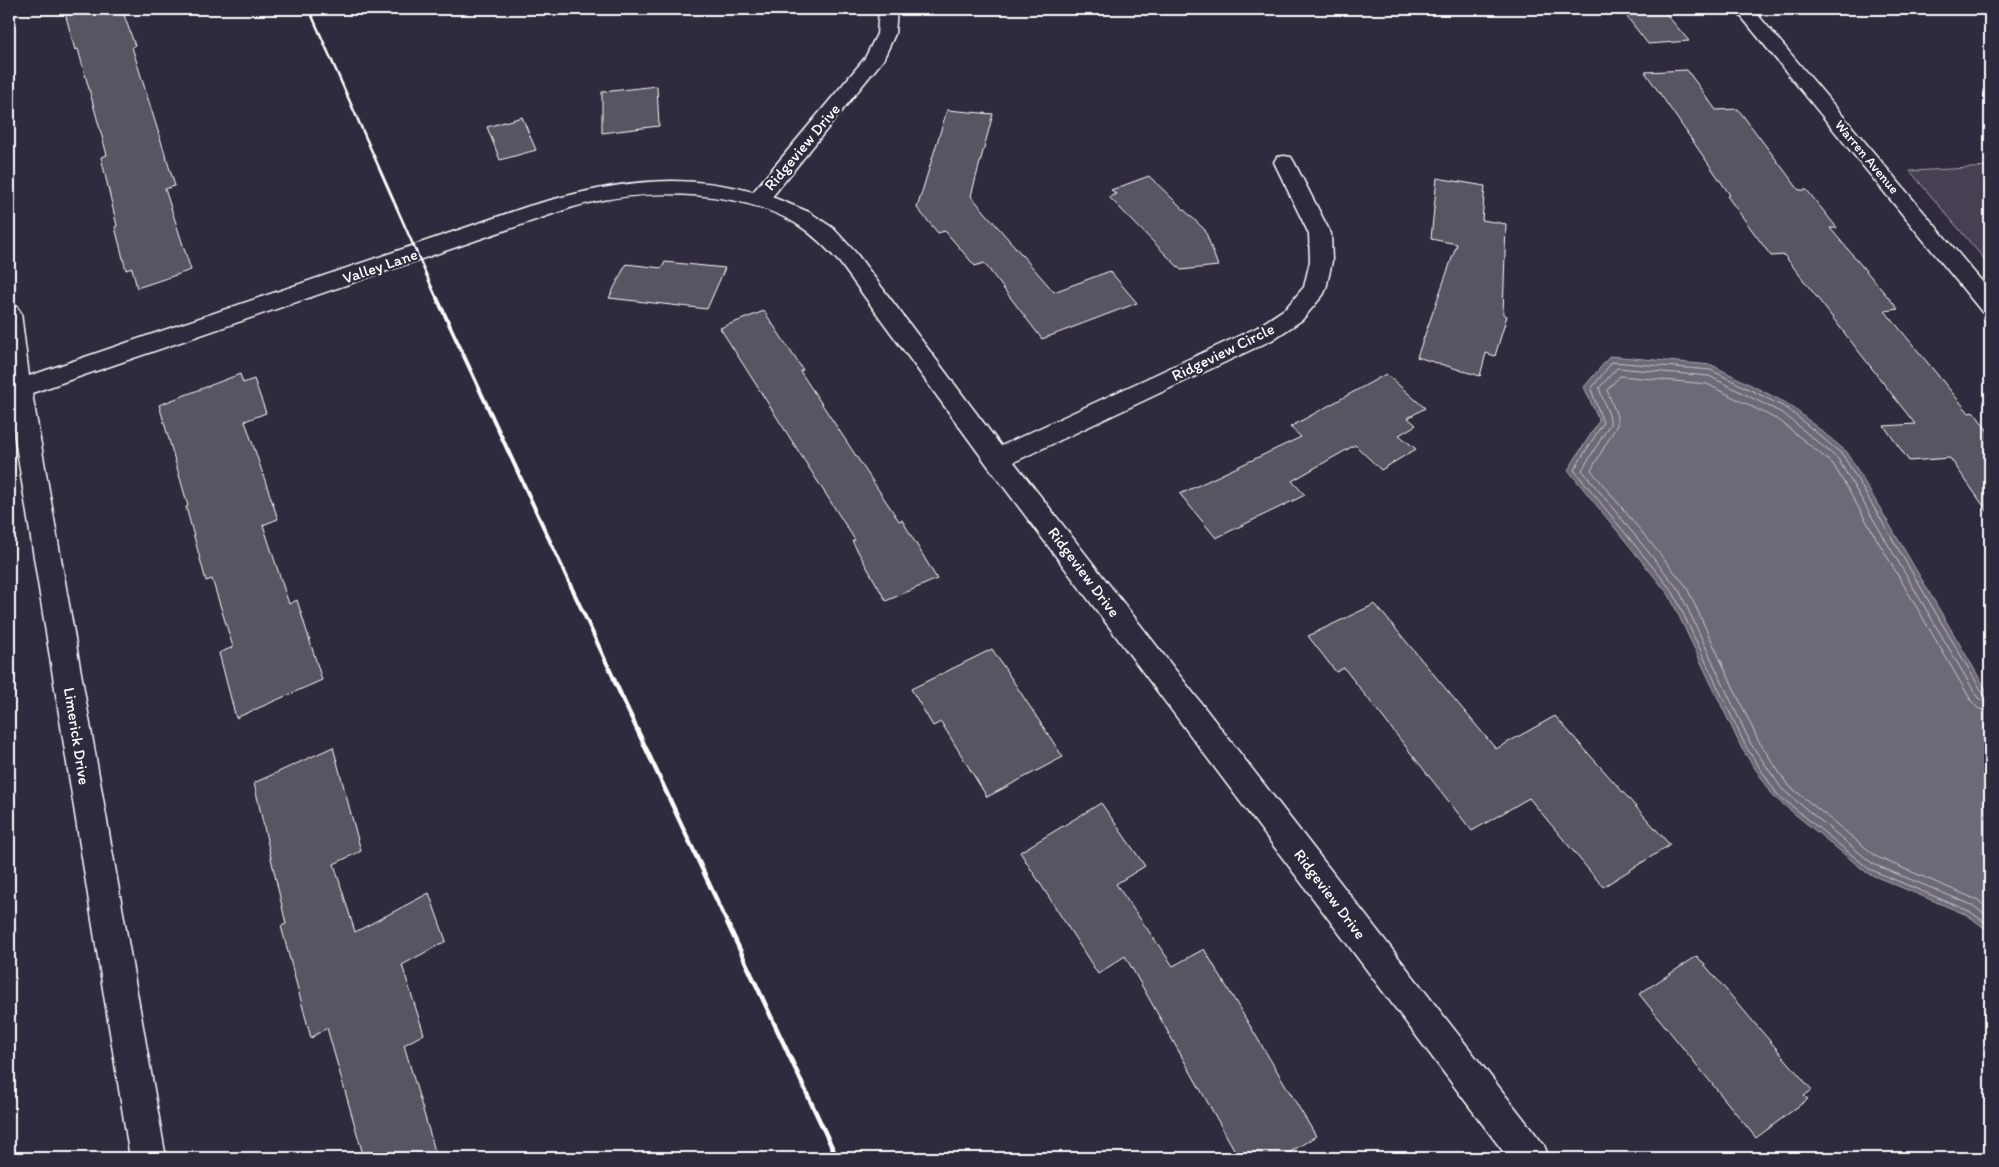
<svg xmlns="http://www.w3.org/2000/svg" width="1999" height="1167" font-family="Itim,sans-serif">
  <style>
    .green { fill: #464152; stroke: #a2a0a8 }
    .water { fill: #6d6a77; stroke: #a7a6ad }
    .lines { fill: none; stroke-linecap: round; stroke-linejoin: round }
    .shore { stroke: #c5c3c9; stroke-width: 1 }
    .building { fill: #595564; stroke: #fff }
    .minor-casing { stroke: #fff; stroke-width: 3 }
    .minor { fill: #2f2a3d; fill-rule: evenodd }
    .rail-far2 { stroke: #fff; stroke-width: 2.5 }
    .rail-far1 { stroke: #fff; stroke-width: 4 }
    .rail { stroke: #fff; stroke-width: 4.5 }
    .labels { text-anchor: middle; dominant-baseline: central; stroke-width: 4.5; stroke-linejoin: round; paint-order: stroke }
    .far-street-label { font-size: 14px; fill: #fff; stroke: #2f2a3d }
    .street-label { font-size: 16px; fill: #fff; stroke: #2f2a3d }
  </style>
  <rect width="100%" height="100%" fill="#2f2a3d"/>
  <filter id="ink" filterUnits="userSpaceOnUse"><feTurbulence type="fractalNoise" baseFrequency=".02" numOctaves="2"/><feDisplacementMap in="SourceGraphic" scale="10" xChannelSelector="R" yChannelSelector="G"/><feConvolveMatrix kernelMatrix="1 2 1 2 8 2 1 2 1" color-interpolation-filters="sRGB"/></filter>
  <g filter="url(#ink)">
    <path class="green" d="M1990 167V266L1910 171Z"/>
    <path class="water" d="M1610 356 1712 365 1790 405 1847 452 1990 696V932L1967 915 1867 873 1774 797 1742 749 1669 595 1568 470 1599 421 1584 387Z"/>
    <g class="lines">
      <g class="shore">
        <path d="M1990 698 1984 695 1843 455 1788 409 1711 370 1612 362 1591 389 1603 423 1574 470 1673 592 1746 747 1777 794 1869 869 1969 911 1990 926"/>
        <path d="M1990 704 1978 698 1838 459 1784 414 1709 376 1617 368 1599 388 1610 418V424L1582 470 1679 590 1751 744 1782 789 1873 864 1972 905 1990 918"/>
        <path d="M1990 711 1979 709 1972 702 1833 464 1780 421 1707 384 1620 376 1607 390 1617 416V425L1591 470 1686 586 1758 740 1787 784 1877 857 1975 899 1990 909"/>
      </g>
    </g>
    <g class="building">
      <path d="M64 9H122L135 46 132 47 175 186 165 189 191 270 137 288 132 268 126 270 115 227 117 226 101 157 107 155 78 49 75 50Z"/>
      <path d="M1621 9H1662L1689 41 1648 44Z"/>
      <path d="M1687 70 1716 110 1738 109 1799 190H1807L1837 228H1830L1898 309 1885 311 1969 413 1974 412 1990 434V515L1950 458 1909 461 1884 426 1915 424 1784 255 1771 256 1727 196 1730 195 1645 72Z"/>
      <path d="M657 86 659 126 602 133V92Z"/>
      <path d="M947 110 993 114 971 196 1054 292 1110 271 1137 303 1042 339 984 263 975 266 945 231 938 233 917 208Z"/>
      <path d="M522 117 536 150 500 160 487 127Z"/>
      <path d="M1149 176 1205 230 1218 266 1181 270 1109 197 1116 194 1111 190Z"/>
      <path d="M1437 178 1485 186 1482 220 1506 224 1503 314 1507 316 1495 356 1486 353 1480 376 1417 357 1457 244 1431 239Z"/>
      <path d="M665 262 725 268 707 309 609 298 626 264 662 268Z"/>
      <path d="M764 311 803 370 800 371 899 521 902 520 937 579 886 601 852 541 855 540 720 328Z"/>
      <path d="M240 374 243 383 254 379 266 413 245 421 278 519 263 525 289 604 297 600 322 680 236 718 219 653 233 647 212 579 206 581 186 507 188 506 159 405Z"/>
      <path d="M1386 374 1425 408 1408 418 1416 425 1399 435 1416 449 1381 470 1355 445 1292 481 1305 495 1216 538 1180 494 1301 437 1290 427Z"/>
      <path d="M1375 604 1496 749 1555 716 1670 845 1603 887 1529 798 1472 831 1344 668 1336 672 1308 636Z"/>
      <path d="M992 649 1063 757 987 797 941 722 933 726 911 689Z"/>
      <path d="M333 747 361 851 334 864 355 932 429 893 446 941 402 965 424 1034 404 1045 437 1158H364L327 1028 311 1038 281 926 286 924 254 783Z"/>
      <path d="M1101 803 1145 866 1116 884 1173 966 1204 949 1316 1136 1281 1158H1239L1125 956 1098 974 1020 852Z"/>
      <path d="M1697 956 1812 1090 1804 1096 1808 1099 1756 1138 1639 994Z"/>
    </g>
    <g class="lines">
      <g class="minor-casing">
        <g id="minor">
          <path d="M879 9H897L895 34 883 60 772 197 809 212 833 228 856 253 1001 446 1256 328 1286 308 1304 287 1310 261 1309 234 1274 162 1277 157 1284 156 1291 157 1294 162 1331 234 1332 261 1326 289 1323 295 1302 320 1272 340 1014 462 1544 1145 1549 1158H1508L988 466 840 263C826 248 813 234 795 223 734 187 635 188 570 208L32 393 166 1158H130L9 401V305L17 307 21 313 29 376 529 206C605 184 675 170 753 192L865 58 877 34Z"/>
          <path d="M1735 9H1753L1990 291V314L1982 312Z"/>
        </g>
      </g>
      <use href="#minor" class="minor"/>
      <path class="rail-far2" d="M309 9 437 299"/>
      <path class="rail-far1" d="M437 298 615 681"/>
      <path class="rail" d="M614 680 837 1158"/>
    </g>
  </g>
  <g class="labels">
    <g class="far-street-label">
      <text transform="translate(1867 157) rotate(50)">Warren Avenue</text>
    </g>
    <g class="street-label">
      <text transform="translate(802 147) rotate(-50)">Ridgeview Drive</text>
      <text transform="translate(380 266) rotate(-19)">Valley Lane</text>
      <text transform="translate(1223 352) rotate(-26)">Ridgeview Circle</text>
      <text transform="translate(1084 572) rotate(53)">Ridgeview Drive</text>
      <text transform="translate(77 736) rotate(81)">Limerick Drive</text>
      <text transform="translate(1330 894) rotate(53)">Ridgeview Drive</text>
    </g>
  </g>
  <rect width="1999" height="1167" fill="none" stroke="#2f2a3d" stroke-width="30"/>
  <rect x="15" y="15" width="1969" height="1137" fill="none" stroke="#fff" stroke-width="2" filter="url(#ink)"/>
</svg>
